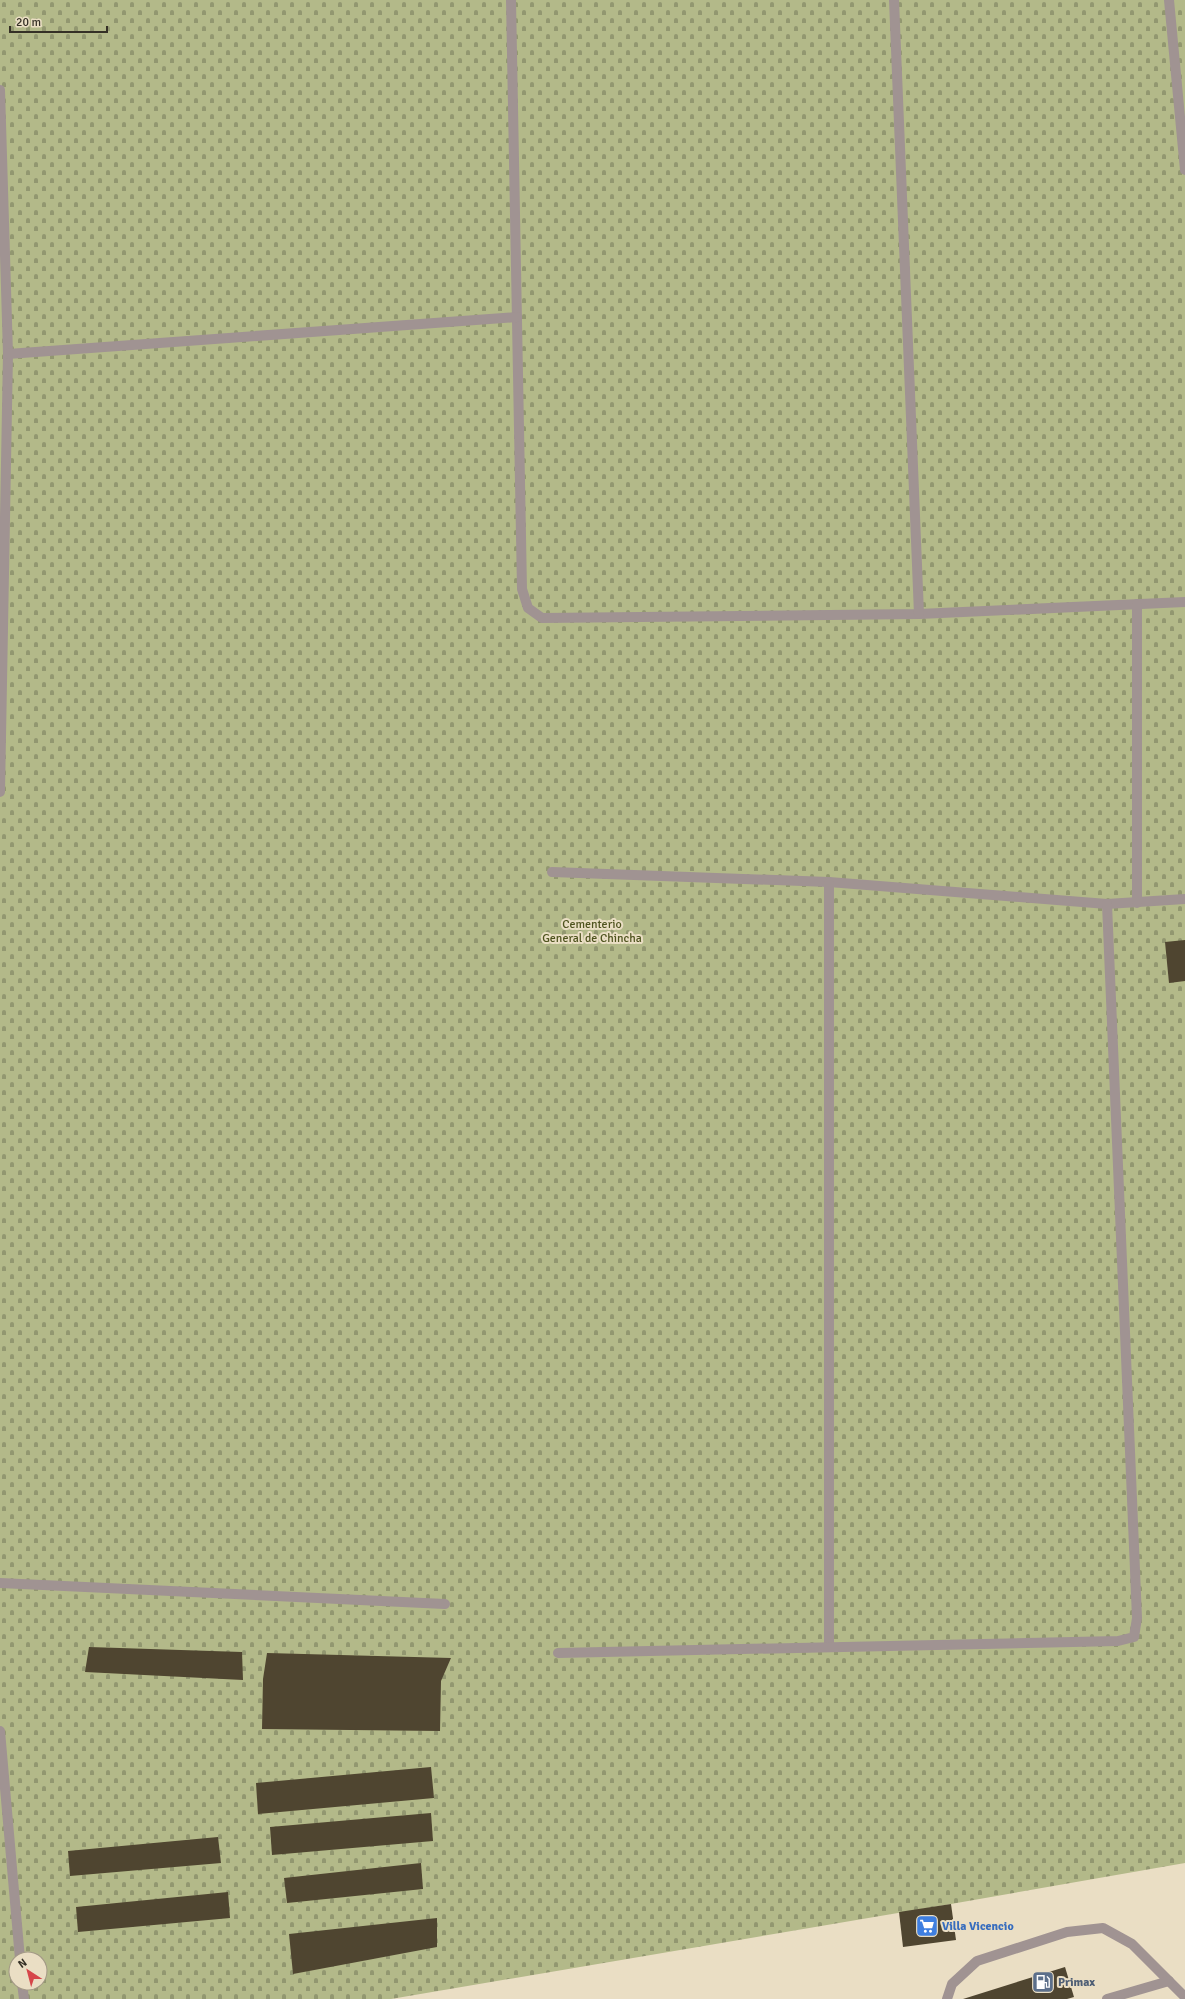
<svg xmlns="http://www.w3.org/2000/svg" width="1185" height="1999" font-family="Signika,sans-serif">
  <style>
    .cemetery { fill: url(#cemetery-stones); fill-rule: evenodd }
    .building { fill: #4f4530 }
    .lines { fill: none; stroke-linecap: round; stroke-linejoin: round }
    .minor { stroke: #a09392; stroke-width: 10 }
    .labels { text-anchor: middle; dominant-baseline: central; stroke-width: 4; stroke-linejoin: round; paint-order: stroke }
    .park-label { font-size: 12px; fill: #4e531e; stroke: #eadec4 }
    .shop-label { font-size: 12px; font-weight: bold; fill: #366cbe; stroke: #eadec4; text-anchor: start }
    .service-label { font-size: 12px; font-weight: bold; fill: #4e5e75; stroke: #eadec4; text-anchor: start }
  </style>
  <defs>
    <pattern id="cemetery-stones" width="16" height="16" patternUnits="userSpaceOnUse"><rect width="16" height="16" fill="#b3b989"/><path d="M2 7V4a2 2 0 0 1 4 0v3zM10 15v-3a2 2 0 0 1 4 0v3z" fill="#929770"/></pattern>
  </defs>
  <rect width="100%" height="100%" fill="#eadec4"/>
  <path class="cemetery" d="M0 0H1185V1863L951 1904 391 1999H0ZM16 1959H40V1983H16Z"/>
  <g class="building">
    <path d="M1185 940V981L1169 983 1165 942Z"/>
    <path d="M89 1647 242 1652 243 1680 85 1672Z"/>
    <path d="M267 1653 451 1658 441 1681 440 1731 262 1729 263 1679Z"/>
    <path d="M431 1767 434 1798 258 1814 256 1783Z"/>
    <path d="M431 1813 433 1841 272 1855 270 1827Z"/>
    <path d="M218 1837 221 1863 70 1876 68 1851Z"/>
    <path d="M421 1863 423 1889 287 1903 284 1878Z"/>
    <path d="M228 1892 230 1918 78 1932 76 1907Z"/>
    <path d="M951 1904 956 1940 903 1947 899 1912Z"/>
    <path d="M437 1918V1947L293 1974 289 1934Z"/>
    <path d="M1065 1967 1074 1997 1067 1999H963Z"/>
  </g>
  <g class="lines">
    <g class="minor">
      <path d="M511 0 522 589 528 608 542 618 919 614 1185 602"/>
      <path d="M894 0 919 614"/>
      <path d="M1169 0 1185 170"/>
      <path d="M0 90 8 354 0 792"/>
      <path d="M8 354 517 317"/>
      <path d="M552 872 829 882 1107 904 1185 899"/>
      <path d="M829 882V1647"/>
      <path d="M1137 903V604"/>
      <path d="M0 1583 445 1604"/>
      <path d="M558 1653 1118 1641 1134 1637 1137 1618 1107 904"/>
      <path d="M0 1731 20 1959"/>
      <path d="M22 1983 24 1999"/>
      <path d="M947 1999 952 1984 977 1961 1067 1932 1103 1928 1132 1944 1185 1997"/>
      <path d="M1107 1999 1169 1981"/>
    </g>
  </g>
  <defs>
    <g id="supermarket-square" transform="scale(1.15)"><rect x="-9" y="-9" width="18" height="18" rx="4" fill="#3f7fe0" stroke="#eadec4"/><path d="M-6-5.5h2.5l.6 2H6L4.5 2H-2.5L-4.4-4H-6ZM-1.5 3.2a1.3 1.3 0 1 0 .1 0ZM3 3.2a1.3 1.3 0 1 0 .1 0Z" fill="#fff"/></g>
    <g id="fuel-square" transform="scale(1.15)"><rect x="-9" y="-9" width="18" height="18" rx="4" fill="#5c6f8a" stroke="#eadec4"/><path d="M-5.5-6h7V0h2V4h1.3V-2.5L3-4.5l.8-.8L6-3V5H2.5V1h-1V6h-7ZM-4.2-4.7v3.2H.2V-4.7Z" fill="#fff"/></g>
  </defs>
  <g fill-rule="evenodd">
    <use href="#supermarket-square" x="927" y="1926"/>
    <use href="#fuel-square" x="1043" y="1982"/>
  </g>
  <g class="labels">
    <g class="park-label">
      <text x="592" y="924">Cementerio<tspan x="592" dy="14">General de Chincha</tspan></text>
    </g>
    <g class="shop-label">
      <text x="942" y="1926">Villa Vicencio</text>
    </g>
    <g class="service-label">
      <text x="1058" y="1982">Primax</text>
    </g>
  </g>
  <g transform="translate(28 1971) rotate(324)"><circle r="19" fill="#eadec4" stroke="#a29885"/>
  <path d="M0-3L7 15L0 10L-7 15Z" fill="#d6464a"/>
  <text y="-6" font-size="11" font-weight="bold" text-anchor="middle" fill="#353026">N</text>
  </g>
  <path d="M10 26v6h97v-6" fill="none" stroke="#353026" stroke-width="2"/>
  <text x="16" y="26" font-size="12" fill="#353026" stroke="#eadec4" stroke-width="3" paint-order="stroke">20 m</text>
</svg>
